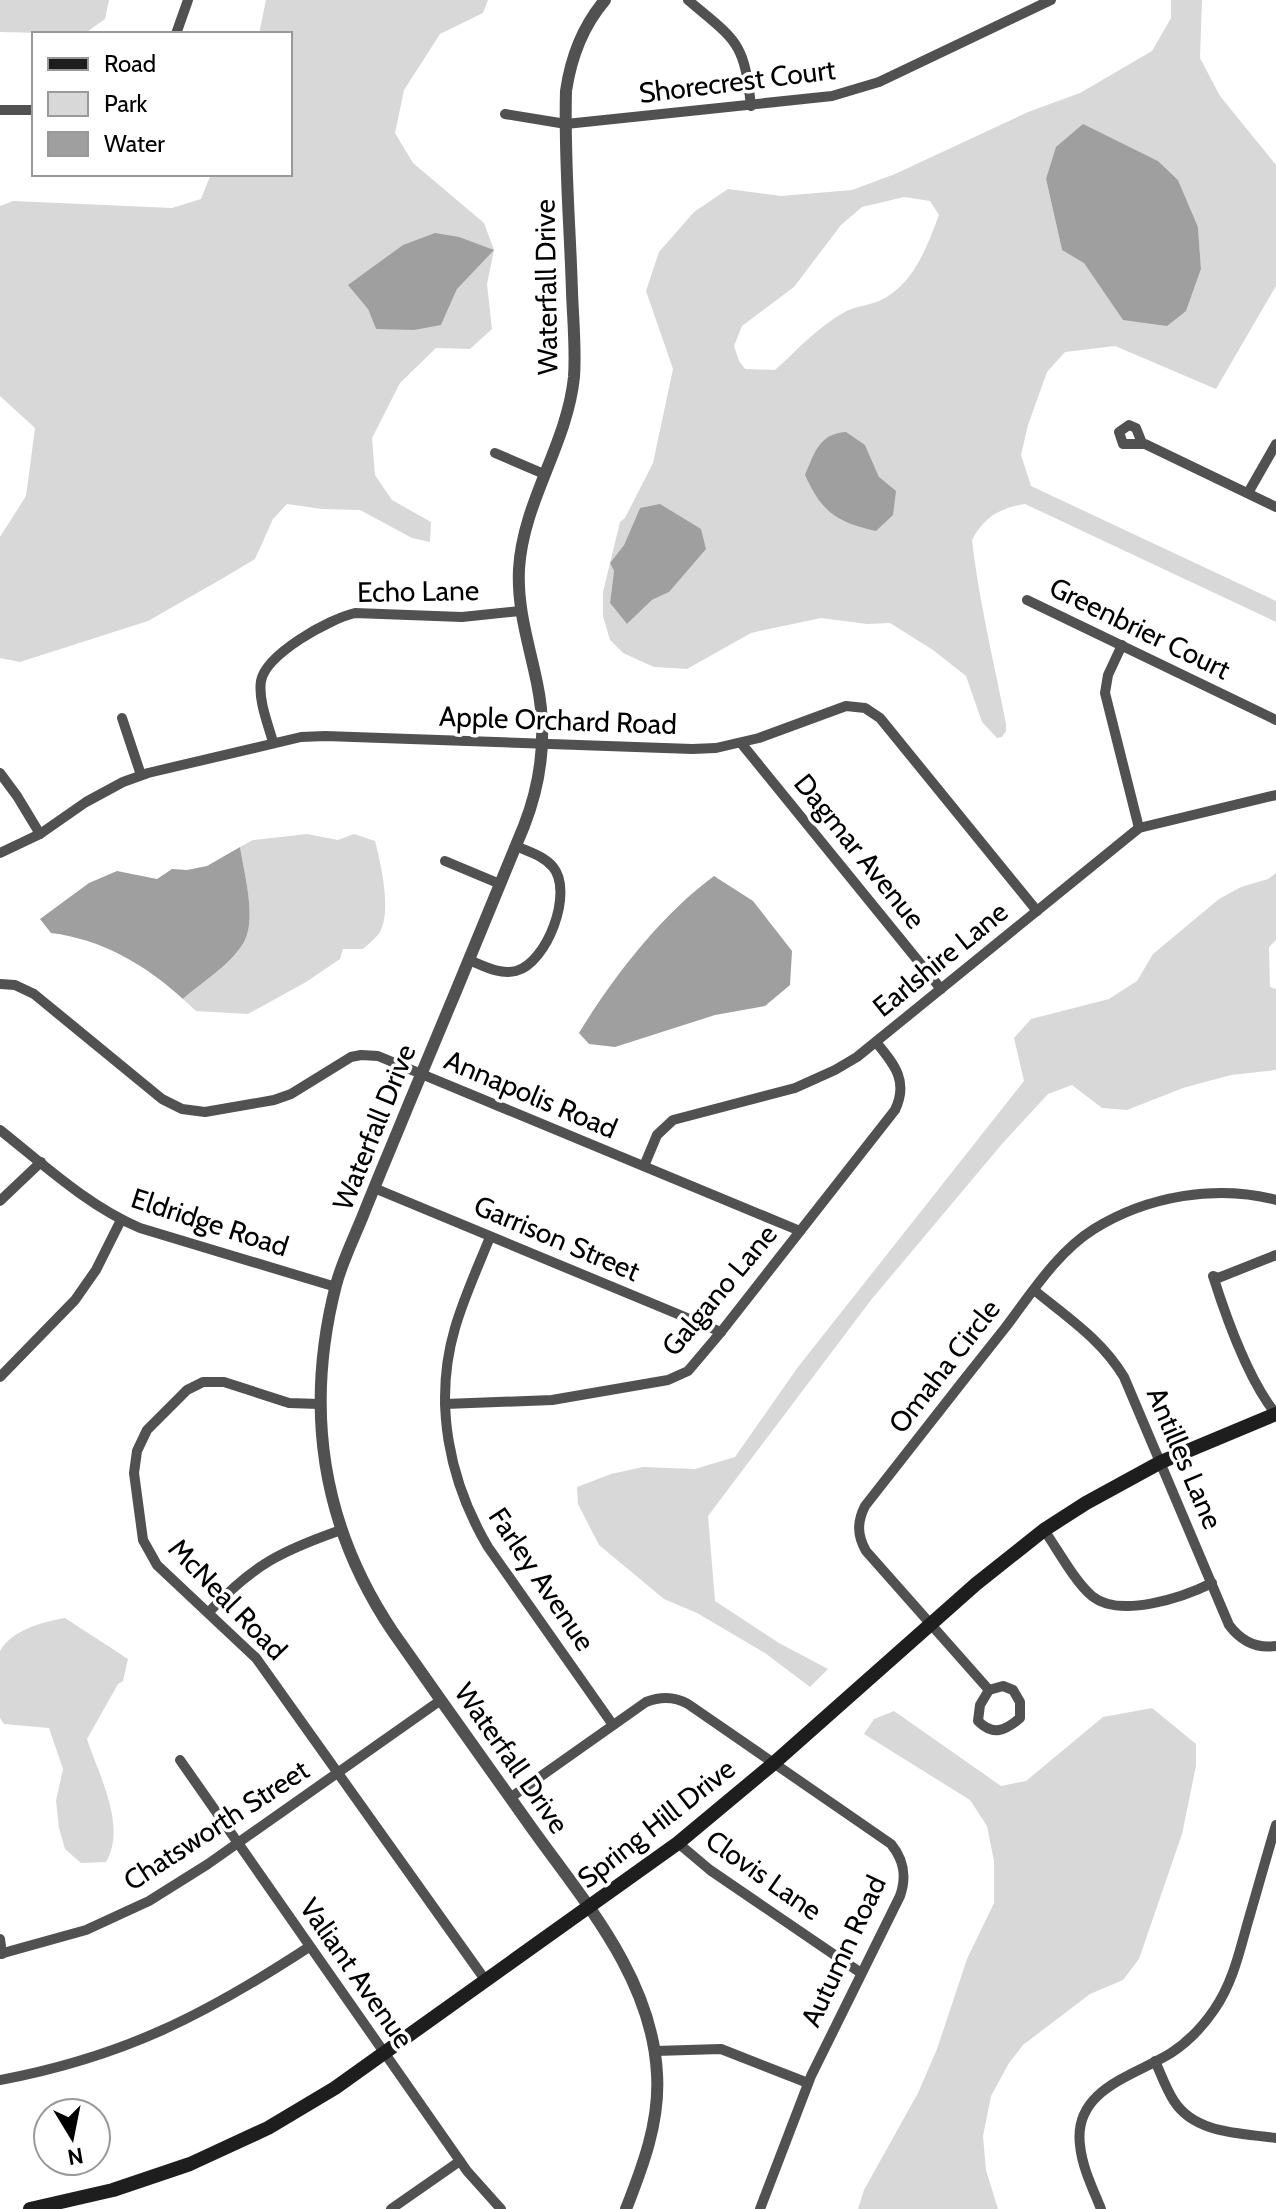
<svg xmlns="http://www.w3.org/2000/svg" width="1276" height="2209" font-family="Cabin,sans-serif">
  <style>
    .green { fill: #d8d8d8; fill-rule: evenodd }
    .water { fill: #9f9f9f }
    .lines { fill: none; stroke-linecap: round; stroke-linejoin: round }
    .minor { stroke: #515151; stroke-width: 10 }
    .tertiary { stroke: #515151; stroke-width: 12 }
    .secondary { stroke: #1e1e1e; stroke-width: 14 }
    .labels { text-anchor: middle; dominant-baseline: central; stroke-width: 7; stroke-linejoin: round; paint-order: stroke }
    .street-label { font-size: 28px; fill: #000; stroke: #fff }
  </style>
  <rect width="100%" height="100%" fill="#fff"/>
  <g class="green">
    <path d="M0 0H109L105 19 84 34 0 32Z"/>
    <path d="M266 0H488L483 13 440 34 404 90 395 133 413 163 484 223 494 250 487 284 492 329 470 349 436 348 400 383 372 438 375 475 392 500 431 522 430 542 412 538 360 510 322 509 287 504 273 519 255 559 225 577 148 621 20 662 0 658V537L26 496 35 428 0 396V206L13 201 172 208 201 199 211 174H290V34H259ZM457 289 441 325 376 329 368 309Z"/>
    <path d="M1171 0H1202L1200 58 1220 96 1276 165V286L1216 389 1115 346 1065 352 1047 372 1028 425 1021 455 1031 486 1276 601V622L1025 504C1000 508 984 517 972 540 979 602 994 662 1006 724V731L1002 737 997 738 982 722 966 676 933 650 890 623 867 624 821 618 769 629 751 633 687 669 654 667 623 653 610 640 603 616V592L620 522 625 518 653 463 673 369 646 291 659 252 694 212 728 189 781 196 852 190 895 174 1028 112 1080 93 1152 51 1171 18ZM1083 125 1158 161 1178 180 1198 227 1201 269 1186 311 1123 320 1084 262 1062 250 1046 179ZM904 197 930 201 939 215C927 247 913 286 879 301 867 306 854 306 843 313 818 327 797 350 775 370L745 369 739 361 734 346 742 326 794 287 841 225 862 207ZM865 445 879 477 805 474ZM640 508 669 592 652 600 627 624 610 603 614 571 610 563 624 545Z"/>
    <path d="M307 834 338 840 354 834 375 841C381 864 391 908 381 930 378 937 368 944 363 949H343L340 959 306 982 248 1014 196 1011 183 999C203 982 231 965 244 942 257 918 244 873 240 847L253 840Z"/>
    <path d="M1276 873V940L1269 947 1270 987 1276 989V1070L1231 1075 1183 1088 1127 1110 1102 1108 1072 1085 1048 1094 1002 1144 871 1300 708 1516 715 1601 779 1643 828 1669 810 1687 765 1653 697 1613 664 1599 599 1545 578 1504 577 1487 611 1474 643 1467 695 1469 735 1457 798 1367 1024 1081 1014 1038 1031 1019 1109 999 1137 981 1153 954 1219 899 1241 887 1268 879Z"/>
    <path d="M65 1618 128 1659 123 1681 118 1684 87 1739C99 1776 127 1826 106 1862L81 1863 65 1849 59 1828 56 1801 63 1769 49 1728 4 1724 0 1718V1651C12 1630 42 1622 65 1618Z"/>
    <path d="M1152 1708 1196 1744V1766L1182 1834 1139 1959 1123 1980 1090 1994 1023 2045 1009 2063 991 2096 983 2136 986 2170 998 2209H858L864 2190 918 2093 937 2049 967 1959 994 1903V1861L987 1826 970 1800 864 1734 874 1719 894 1711 1001 1786 1026 1781 1103 1717Z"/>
  </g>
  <g class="water">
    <path d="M1083 124 1158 161 1178 180 1198 227 1201 269 1186 311 1167 326 1123 320 1084 263 1062 250 1046 179 1056 147Z"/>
    <path d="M435 233 459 237 494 250 457 289 441 325 414 330 376 329 368 309 348 285 403 245Z"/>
    <path d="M846 432 865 445 879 477 896 491 893 515 876 531C836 522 822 512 805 475 815 452 819 434 846 432Z"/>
    <path d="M660 504 701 529 706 549 669 592 652 600 627 624 610 603 614 571 610 563 624 545 640 508Z"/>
    <path d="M240 847C244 873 257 918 244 942 231 965 202 982 183 999 146 965 101 939 51 933L40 919 89 883 117 871 157 879 172 869 187 870 207 866Z"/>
    <path d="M714 876 753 901 792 951 790 985 765 1006 715 1015 615 1047 589 1044 579 1033C613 977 661 915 714 876Z"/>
  </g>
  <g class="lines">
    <g class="minor">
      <path d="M688 0C736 41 744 40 751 106"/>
      <path d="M176 34 188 0"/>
      <path d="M0 110H34"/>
      <path d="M505 114 566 124 832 96 879 82 1051 0"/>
      <path d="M1142 443 1136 428 1129 425 1119 432 1123 444H1145L1276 507"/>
      <path d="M495 453 544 474"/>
      <path d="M1248 493 1276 444"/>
      <path d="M1027 600 1276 720"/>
      <path d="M1122 645 1108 675 1105 693 1139 828"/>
      <path d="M122 718 141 775"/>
      <path d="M273 742C268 724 258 700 261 681 266 654 329 619 355 613L462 617 520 611"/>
      <path d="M741 743 941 989"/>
      <path d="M0 773 17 796 40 834"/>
      <path d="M0 853 40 834 86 802 123 782 148 773 301 737 325 736 692 749 716 748 759 738 846 706 865 708 880 718 1037 911"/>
      <path d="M445 861 500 884"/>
      <path d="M469 960C484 966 499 975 516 971 547 963 574 892 553 867 544 856 529 852 516 846"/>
      <path d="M0 984 15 985 34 994 162 1099 182 1109 205 1112 274 1100 291 1094 351 1057 361 1055 378 1056 800 1231"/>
      <path d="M0 1130C44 1165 88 1206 140 1228L336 1287"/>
      <path d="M644 1166 657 1135 673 1120 795 1088 835 1070 857 1057 1139 828 1276 795"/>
      <path d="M374 1188 721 1332"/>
      <path d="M0 1201 41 1162"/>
      <path d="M490 1237C478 1267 464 1297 455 1328 433 1403 449 1481 488 1547L613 1725"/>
      <path d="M1034 1290C1067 1317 1102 1340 1124 1377L1229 1625C1241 1641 1256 1649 1276 1646"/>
      <path d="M0 1377 75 1300 96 1270 121 1220"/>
      <path d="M319 1404 289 1403 224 1382H203L187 1390 147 1430 137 1451 134 1473 143 1540 157 1565 256 1658 486 1981"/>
      <path d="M445 1404 552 1400 668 1380 688 1371 721 1332 895 1110C909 1081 894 1064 876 1042"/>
      <path d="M1276 1414C1249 1381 1226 1317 1213 1276L1218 1278 1276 1255"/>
      <path d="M1044 1530C1058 1550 1075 1582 1092 1596 1120 1619 1184 1597 1212 1583"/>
      <path d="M209 1612C253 1565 281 1551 341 1530"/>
      <path d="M1003 1686 1013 1690 1020 1702V1718C1005 1731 993 1736 978 1721L980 1705 989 1690Z"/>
      <path d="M989 1690 866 1551C857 1535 857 1522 865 1506 912 1446 958 1387 1005 1328 1031 1294 1057 1252 1094 1229 1147 1196 1217 1184 1276 1200"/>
      <path d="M180 1760 467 2171 501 2209"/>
      <path d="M510 1798 646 1702C661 1696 674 1696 688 1704L891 1844C904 1860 907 1876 900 1896L811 2076 760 2209"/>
      <path d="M678 1843 710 1870 861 1973"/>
      <path d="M0 1939 2 1954"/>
      <path d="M0 1954 86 1930 149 1901 208 1864 441 1700"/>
      <path d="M655 2051 721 2049 808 2083"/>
      <path d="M1155 2061C1161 2074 1166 2089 1174 2101 1195 2134 1241 2133 1276 2138"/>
      <path d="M0 2080C123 2057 205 2015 309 1947"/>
      <path d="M391 2209 460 2161"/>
      <path d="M1101 2209C1093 2189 1082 2167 1080 2145 1073 2089 1134 2076 1171 2053 1188 2042 1203 2026 1214 2010 1232 1984 1239 1954 1247 1925 1257 1891 1266 1858 1276 1825"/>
    </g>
    <path class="tertiary" d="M605 0C582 27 571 57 566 91 564 158 570 225 572 292 573 320 576 349 574 377 567 445 523 501 519 569 517 609 529 644 537 683 547 731 542 780 524 826 486 919 447 1013 408 1106 393 1143 377 1180 362 1218 353 1240 342 1262 336 1285 304 1410 321 1525 393 1632 437 1695 481 1757 526 1820 580 1897 652 1975 657 2074 660 2121 643 2166 626 2209"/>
    <path class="secondary" d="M30 2209 113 2190 190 2164 268 2128 335 2088 678 1843 774 1763 976 1584 1044 1530 1086 1503 1161 1462 1276 1414"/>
  </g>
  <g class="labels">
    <g class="street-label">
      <text transform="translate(737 81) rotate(-7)">Shorecrest Court</text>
      <text transform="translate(546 287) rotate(-91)">Waterfall Drive</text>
      <text transform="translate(418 591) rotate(-1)">Echo Lane</text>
      <text transform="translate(1140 628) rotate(26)">Greenbrier Court</text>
      <text transform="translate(558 720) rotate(2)">Apple Orchard Road</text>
      <text transform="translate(860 851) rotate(51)">Dagmar Avenue</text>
      <text transform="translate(940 959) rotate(-39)">Earlshire Lane</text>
      <text transform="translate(531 1094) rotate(23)">Annapolis Road</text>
      <text transform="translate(374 1127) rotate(-68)">Waterfall Drive</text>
      <text transform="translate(210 1222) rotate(18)">Eldridge Road</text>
      <text transform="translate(557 1238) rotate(23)">Garrison Street</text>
      <text transform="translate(719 1290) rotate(-50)">Galgano Lane</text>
      <text transform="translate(944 1366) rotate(-52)">Omaha Circle</text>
      <text transform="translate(1185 1458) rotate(67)">Antilles Lane</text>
      <text transform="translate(542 1579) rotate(56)">Farley Avenue</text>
      <text transform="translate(228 1599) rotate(46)">McNeal Road</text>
      <text transform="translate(512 1758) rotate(55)">Waterfall Drive</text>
      <text transform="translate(656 1823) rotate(-38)">Spring Hill Drive</text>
      <text transform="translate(216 1825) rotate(-33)">Chatsworth Street</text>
      <text transform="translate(764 1875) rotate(35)">Clovis Lane</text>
      <text transform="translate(843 1951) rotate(-65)">Autumn Road</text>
      <text transform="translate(357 1973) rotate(55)">Valiant Avenue</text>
    </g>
  </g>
  <rect x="32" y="32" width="260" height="144" fill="#ffffff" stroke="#999999" stroke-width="2"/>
  <rect x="48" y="58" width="40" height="12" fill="#1e1e1e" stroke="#999999" stroke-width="2"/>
  <text x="104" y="72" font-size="24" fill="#000000">Road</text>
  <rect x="48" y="92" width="40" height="24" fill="#d8d8d8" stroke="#999999" stroke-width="2"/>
  <text x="104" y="112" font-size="24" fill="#000000">Park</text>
  <rect x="48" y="132" width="40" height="24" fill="#9f9f9f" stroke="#999999" stroke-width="2"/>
  <text x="104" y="152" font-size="24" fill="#000000">Water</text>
  <g transform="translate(72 2137) rotate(170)"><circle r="38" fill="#ffffff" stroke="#999999" stroke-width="2"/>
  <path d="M0-6L14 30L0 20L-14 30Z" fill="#000000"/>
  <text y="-12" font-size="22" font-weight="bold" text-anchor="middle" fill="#000000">N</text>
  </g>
</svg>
